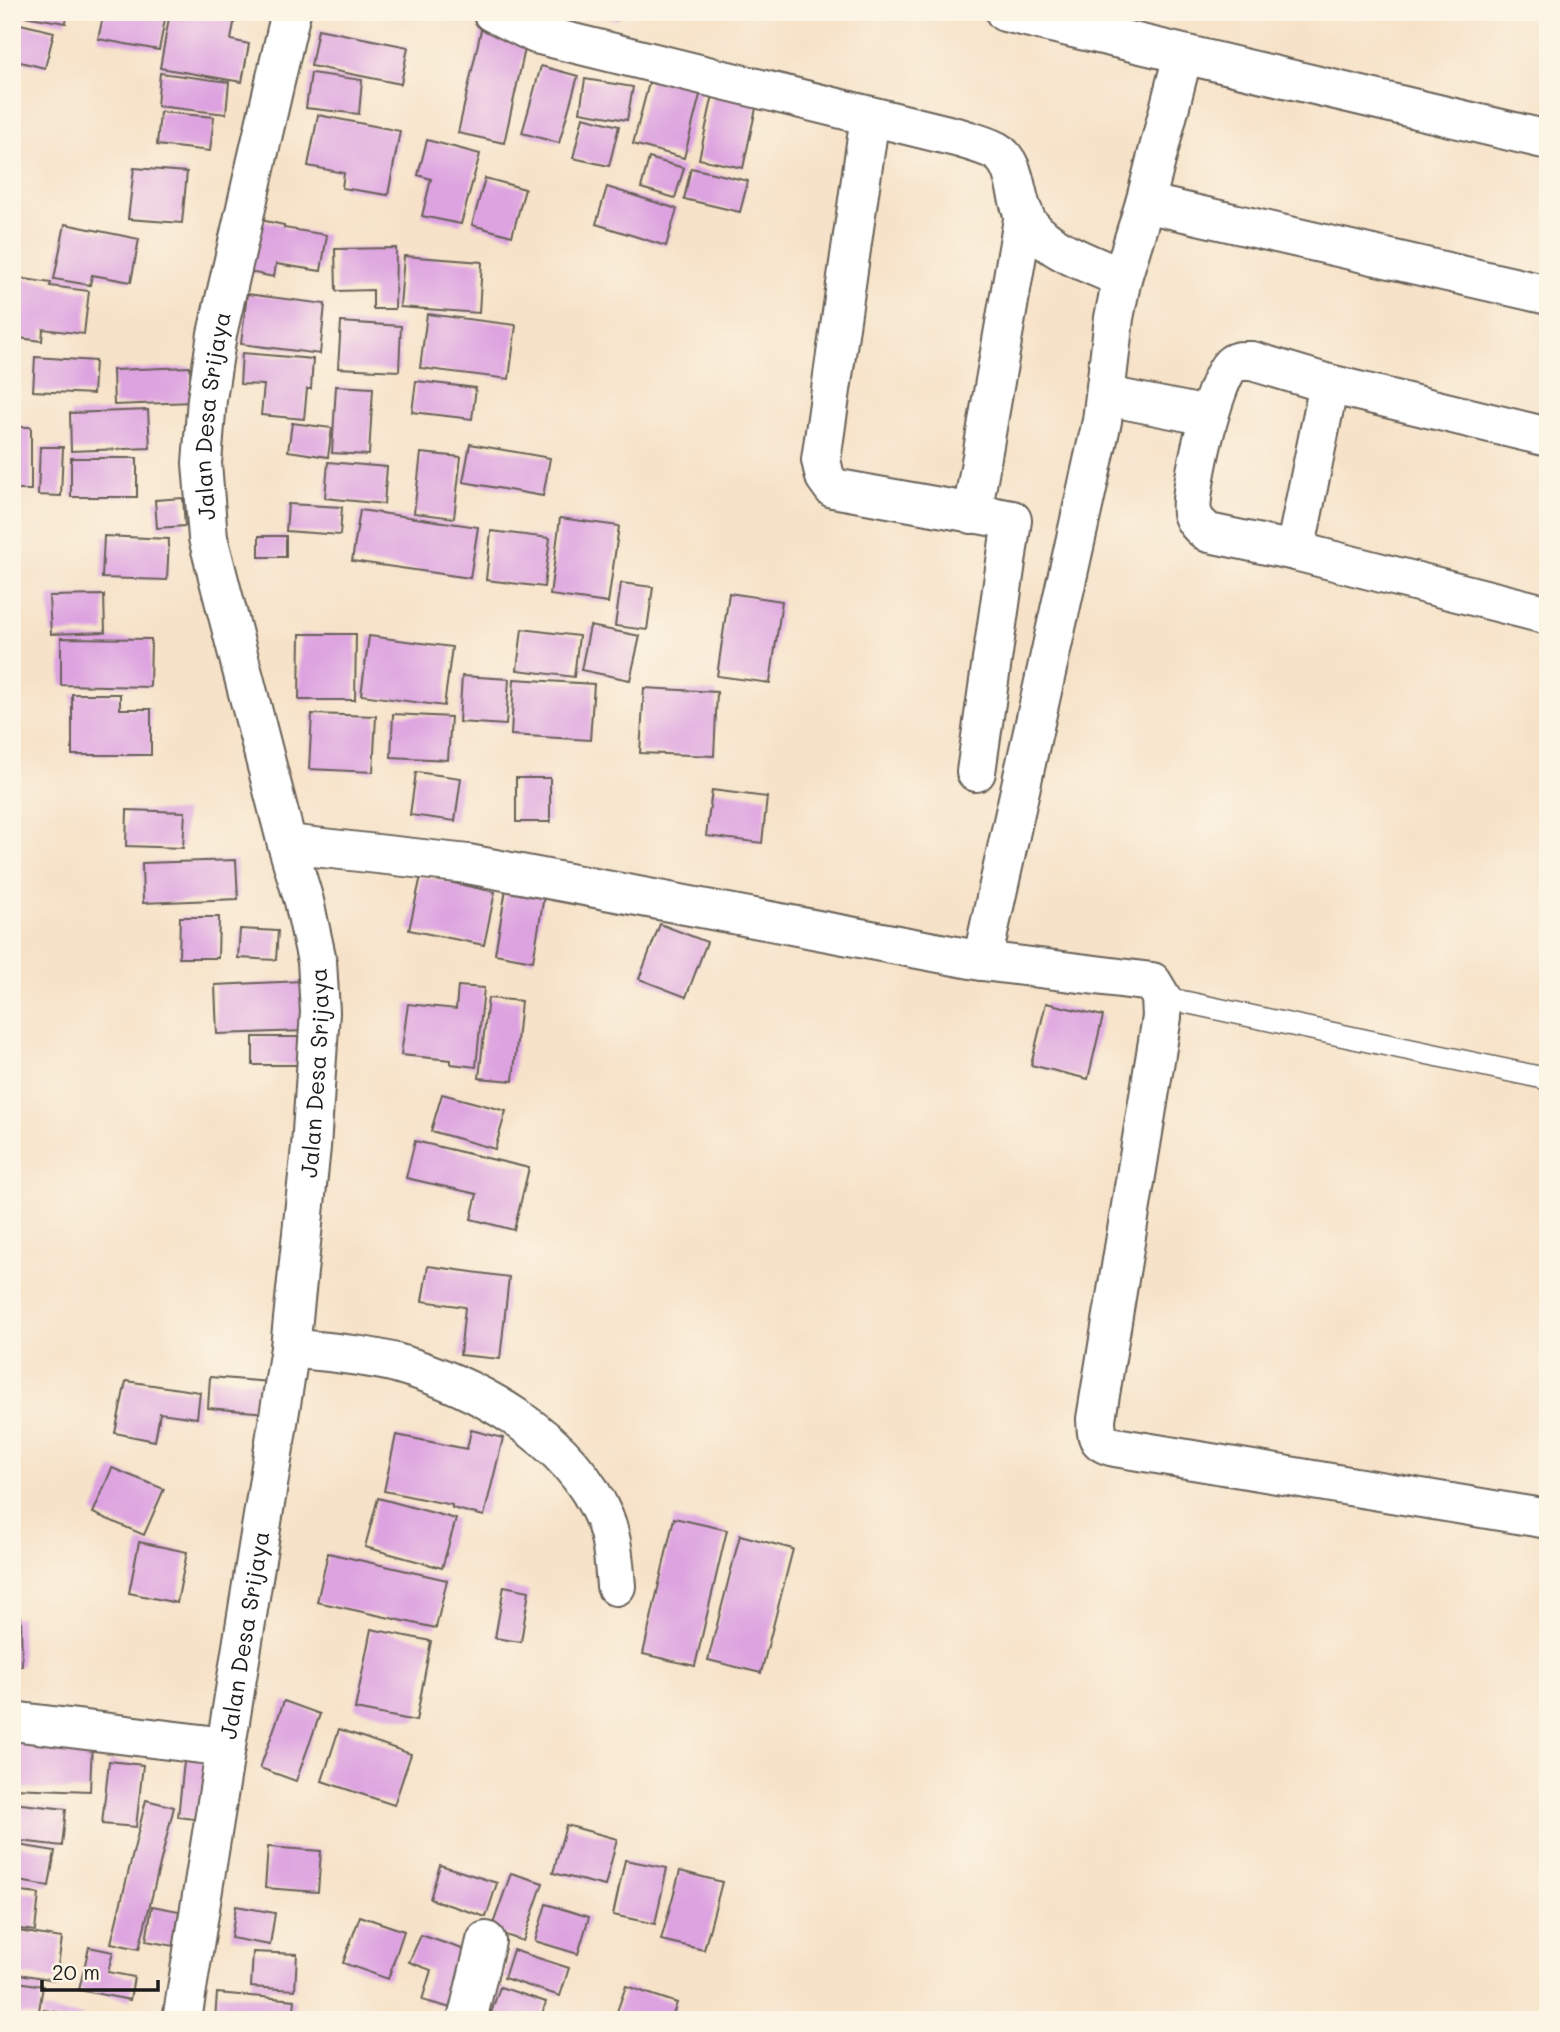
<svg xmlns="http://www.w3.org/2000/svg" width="1560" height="2032" font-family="Mali,sans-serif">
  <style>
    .building { fill: #dda3e0 }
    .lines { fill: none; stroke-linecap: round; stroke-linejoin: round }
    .lane-casing { stroke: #686158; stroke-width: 24 }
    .street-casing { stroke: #686158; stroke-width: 42 }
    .lane { stroke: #fff; stroke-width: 21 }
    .street { stroke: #fff; stroke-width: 38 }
    .labels { text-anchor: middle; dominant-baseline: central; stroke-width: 6; stroke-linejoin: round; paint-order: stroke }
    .street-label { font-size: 23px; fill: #1c1c1c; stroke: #fcf5e5 }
  </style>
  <rect width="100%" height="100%" fill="#fcf5e5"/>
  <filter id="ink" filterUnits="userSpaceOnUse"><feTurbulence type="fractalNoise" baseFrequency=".0143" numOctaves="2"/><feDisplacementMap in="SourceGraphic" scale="14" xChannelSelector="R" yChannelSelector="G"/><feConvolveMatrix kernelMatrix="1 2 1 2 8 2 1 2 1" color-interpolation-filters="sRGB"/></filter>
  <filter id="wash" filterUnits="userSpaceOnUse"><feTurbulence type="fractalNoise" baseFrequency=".00686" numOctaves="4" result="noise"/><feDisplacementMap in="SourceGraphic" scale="28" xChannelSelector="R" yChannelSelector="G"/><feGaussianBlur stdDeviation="1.57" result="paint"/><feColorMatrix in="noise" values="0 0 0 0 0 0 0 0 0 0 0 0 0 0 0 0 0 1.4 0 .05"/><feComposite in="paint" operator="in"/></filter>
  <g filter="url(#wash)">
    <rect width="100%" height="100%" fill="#f6e2c8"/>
    <g id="blocks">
      <g class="building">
        <path d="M12 12H67L66 23 12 14Z"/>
        <path d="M104 12 166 14 159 50 98 39Z"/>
        <path d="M170 12H236L231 40 249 44 242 82 160 68Z"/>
        <path d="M589 12H619L617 20Z"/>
        <path d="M12 22 54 32 45 68 12 60Z"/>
        <path d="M318 29 408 47 401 84 311 66Z"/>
        <path d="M481 30 527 40 504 143 458 133Z"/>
        <path d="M541 66 578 76 559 143 522 133Z"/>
        <path d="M160 73 229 82 226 114 157 106Z"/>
        <path d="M311 73 362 80 359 114 306 108Z"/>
        <path d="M651 75 702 87 684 158 633 144Z"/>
        <path d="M585 79 633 87 627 120 580 112Z"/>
        <path d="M714 90 758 99 743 168 699 159Z"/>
        <path d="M160 112 214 117 210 151 157 145Z"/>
        <path d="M318 115 400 131 388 195 342 188 344 173 308 166Z"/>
        <path d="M583 117 619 126 609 166 573 158Z"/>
        <path d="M427 140 480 154 461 224 422 216 431 179 418 175Z"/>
        <path d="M649 158 684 168 675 198 641 188Z"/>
        <path d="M134 168 187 172 182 223 128 219Z"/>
        <path d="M691 168 748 181 740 212 684 199Z"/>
        <path d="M485 178 525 189 512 236 472 225Z"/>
        <path d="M607 187 677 209 666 246 596 224Z"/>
        <path d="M261 220 284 225V228L327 235 321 271 276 264 274 277 249 272Z"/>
        <path d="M65 224 139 239 131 282 92 275 90 285 54 279Z"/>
        <path d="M396 248 395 309H373V290L336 291 335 249Z"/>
        <path d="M404 256 482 262 479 313 400 307Z"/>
        <path d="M12 277 51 283 50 286 89 291 84 334 43 329 42 341 12 337Z"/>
        <path d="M247 294 325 304 320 354 241 344Z"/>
        <path d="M427 314 516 325 509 379 420 368Z"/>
        <path d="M341 322 401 326 399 371 338 368Z"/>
        <path d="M242 353 313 359 311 389H307L304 419 261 415 264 385 240 384Z"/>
        <path d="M35 357 95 361 93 394 33 391Z"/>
        <path d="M190 367 192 402 114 405 113 370Z"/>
        <path d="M416 381 476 388 472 419 412 412Z"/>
        <path d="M336 386 373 388 369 455 332 453Z"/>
        <path d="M148 410 150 448 71 451 70 413Z"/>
        <path d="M292 423 332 428 328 457 288 451Z"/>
        <rect x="12" y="427" width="19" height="63"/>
        <path d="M470 444 550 458 543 496 463 482Z"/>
        <path d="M40 447H63L61 496 38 495Z"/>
        <path d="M421 453 461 457 454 518 414 513Z"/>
        <rect x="71" y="458" width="66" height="39"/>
        <path d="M328 462 387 467 384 504 325 498Z"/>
        <path d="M183 498 185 526 157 528 155 500Z"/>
        <path d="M288 504 342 507 340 535 286 531Z"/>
        <path d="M360 510 478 527 470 578 352 561Z"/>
        <path d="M560 518 619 526 608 603 550 595Z"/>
        <path d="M491 531 550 538 544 587 486 580Z"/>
        <path d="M104 536 169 539 167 580 102 578Z"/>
        <rect x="259" y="536" width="27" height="21"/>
        <path d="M621 583 653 587 647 630 615 626Z"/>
        <path d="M729 593 782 601 770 683 717 676Z"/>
        <path d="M104 595 105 632 51 634 49 596Z"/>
        <path d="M590 626 640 636 630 680 581 670Z"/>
        <path d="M522 629 579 636 574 677 517 670Z"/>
        <path d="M300 634H356L355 700H299Z"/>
        <path d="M369 636 452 647 444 706 361 695Z"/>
        <path d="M61 638 151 639 150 687 61 685Z"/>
        <path d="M462 676 509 679 506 725 459 722Z"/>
        <path d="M514 679 594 684 590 740 511 735Z"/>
        <path d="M644 688 717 692 714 756 640 753Z"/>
        <path d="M72 694H120V709H151V755H72Z"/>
        <path d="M312 714 376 716 373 772 309 769Z"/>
        <path d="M393 714 451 717 448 760 391 757Z"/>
        <path d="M416 772 461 778 455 821 410 815Z"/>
        <rect x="516" y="778" width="34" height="44"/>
        <path d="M712 790 767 797 762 843 706 836Z"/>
        <path d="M127 810 185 812 183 848 126 846Z"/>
        <path d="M236 860 238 899 143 903 142 863Z"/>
        <path d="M421 876 495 892 484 945 409 930Z"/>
        <path d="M506 889 544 896 533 961 495 954Z"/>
        <path d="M180 917H219L218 958H179Z"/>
        <path d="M660 924 707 942 686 997 639 979Z"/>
        <path d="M240 929 278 931 276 960 238 958Z"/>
        <path d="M303 981 305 1031 217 1034 215 985Z"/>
        <path d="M458 986 484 988 476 1067 451 1064V1060L401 1055 408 1004 456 1009Z"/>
        <path d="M488 998 521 1001 513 1081 479 1078Z"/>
        <path d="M1046 1003 1103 1016 1088 1079 1031 1065Z"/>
        <rect x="253" y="1037" width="45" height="28"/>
        <path d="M442 1094 506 1111 495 1149 431 1131Z"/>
        <path d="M415 1141 529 1168 514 1230 471 1219 477 1194 406 1178Z"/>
        <path d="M428 1266 509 1277 500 1359 460 1355 465 1307 422 1301Z"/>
        <path d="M210 1377 270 1382 267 1413 208 1408Z"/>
        <path d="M126 1381 200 1392 197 1418 160 1413 155 1441 115 1433Z"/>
        <path d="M471 1430 503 1438 484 1516 452 1508V1505L384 1491 396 1435 467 1449Z"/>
        <path d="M112 1468 164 1489 144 1535 93 1513Z"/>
        <path d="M378 1498 456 1519 442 1568 365 1547Z"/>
        <path d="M674 1518 727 1530 695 1666 643 1654Z"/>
        <path d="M740 1535 793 1549 761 1673 708 1660Z"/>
        <path d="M139 1542 187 1552 177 1603 129 1593Z"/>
        <path d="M328 1553 447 1580 436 1628 317 1602Z"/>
        <path d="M504 1586 529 1591 521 1642 495 1638Z"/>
        <path d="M12 1617H21L22 1666H12Z"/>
        <path d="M371 1629 431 1641 416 1721 355 1709Z"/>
        <path d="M284 1701 320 1714 296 1781 260 1768Z"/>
        <path d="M339 1729 411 1754 394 1805 322 1781Z"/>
        <path d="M12 1739 92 1743 90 1791 12 1788Z"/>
        <path d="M185 1753 208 1756 201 1820 178 1817Z"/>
        <path d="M109 1761 143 1765 136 1827 102 1824Z"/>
        <path d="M146 1800 174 1807 139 1949 111 1943Z"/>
        <path d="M12 1803 66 1809 62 1846 12 1840Z"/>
        <path d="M566 1825 617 1839 605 1886 553 1873Z"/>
        <path d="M12 1844 55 1851 49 1886 12 1880Z"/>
        <path d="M268 1847 321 1851 318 1892 265 1888Z"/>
        <path d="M625 1860 667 1868 655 1924 613 1915Z"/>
        <path d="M440 1865 497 1883 486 1917 430 1899Z"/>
        <path d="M680 1871 722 1882 704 1950 661 1940Z"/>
        <path d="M511 1873 543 1883 523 1941 491 1930Z"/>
        <path d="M12 1891 39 1894 35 1931 12 1928Z"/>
        <path d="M546 1904 589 1917 578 1954 535 1941Z"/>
        <path d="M152 1906 179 1911 174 1946 146 1941Z"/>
        <path d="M236 1906 275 1913 270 1945 231 1938Z"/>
        <path d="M360 1916 404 1931 388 1979 343 1963Z"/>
        <path d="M12 1930 62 1938 56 1980 12 1973Z"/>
        <path d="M421 1935 468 1951 451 2008 422 2000 431 1970 409 1962Z"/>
        <path d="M89 1947 113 1952 108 1972 134 1977 130 2000 79 1990Z"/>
        <path d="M513 1950 569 1968 560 1996 504 1978Z"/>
        <path d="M253 1952 297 1954 295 1990 251 1987Z"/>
        <path d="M12 1981 43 1986 38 2017 12 2013Z"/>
        <path d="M626 1986 677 2003 671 2020H614Z"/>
        <path d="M500 1987 546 2002 540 2020H501L490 2016Z"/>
        <path d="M217 1993 295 2000 293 2020H215Z"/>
        <path d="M43 2010 83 2016 82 2020H42Z"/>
      </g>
    </g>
  </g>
  <g filter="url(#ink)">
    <use href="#blocks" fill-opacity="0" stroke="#686158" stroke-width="2"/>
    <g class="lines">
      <g class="lane-casing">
        <path id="lane" d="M1161 997 1548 1079"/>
      </g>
      <g class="street-casing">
        <g id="street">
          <path d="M492 12 536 34 960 138C972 142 985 145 996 151 1020 165 1013 204 1029 224 1051 252 1091 264 1122 278"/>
          <path d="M1005 12 1548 140"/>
          <path d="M870 116 821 460 825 477 833 488 1012 520 976 772"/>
          <path d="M1145 203 1548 295"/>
          <path d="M1107 396 1208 416"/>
          <path d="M1548 437 1329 384 1252 361C1246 361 1238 360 1232 364 1215 374 1188 493 1192 513 1195 522 1201 528 1209 533L1295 551 1548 615"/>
          <path d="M972 514 1024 214"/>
          <path d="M1295 551 1329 384"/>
          <path d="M287 844 468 864 982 961 1152 982 1161 997 1162 1017 1096 1419C1097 1437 1096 1443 1115 1447L1548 1519"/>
          <path d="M982 961 1102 421 1114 318 1122 278 1145 203 1183 55"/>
          <path d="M290 1348C325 1352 361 1354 396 1363 477 1386 570 1437 604 1518 613 1539 614 1564 616 1586"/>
          <path d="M12 1721 226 1747"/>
          <path id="s1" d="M182 2020 290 1348 311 1147 320 1012 317 961 304 901 287 844 208 538 202 463 207 399 217 334 291 12"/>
          <path d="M467 2020 486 1941"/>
        </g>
      </g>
      <use href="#lane" class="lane"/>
      <use href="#street" class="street"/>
    </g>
  </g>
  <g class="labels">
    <g class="street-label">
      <text stroke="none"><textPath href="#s1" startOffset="1629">Jalan Desa Srijaya</textPath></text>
      <text stroke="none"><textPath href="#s1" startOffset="957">Jalan Desa Srijaya</textPath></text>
      <text stroke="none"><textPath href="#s1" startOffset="390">Jalan Desa Srijaya</textPath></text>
    </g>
  </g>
  <rect width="1560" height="2032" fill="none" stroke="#fcf5e5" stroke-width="42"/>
  <path d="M42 1980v10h116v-10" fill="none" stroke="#1c1c1c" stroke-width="3.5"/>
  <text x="52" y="1980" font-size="21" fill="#1c1c1c" stroke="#fcf5e5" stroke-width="5" paint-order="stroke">20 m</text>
</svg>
